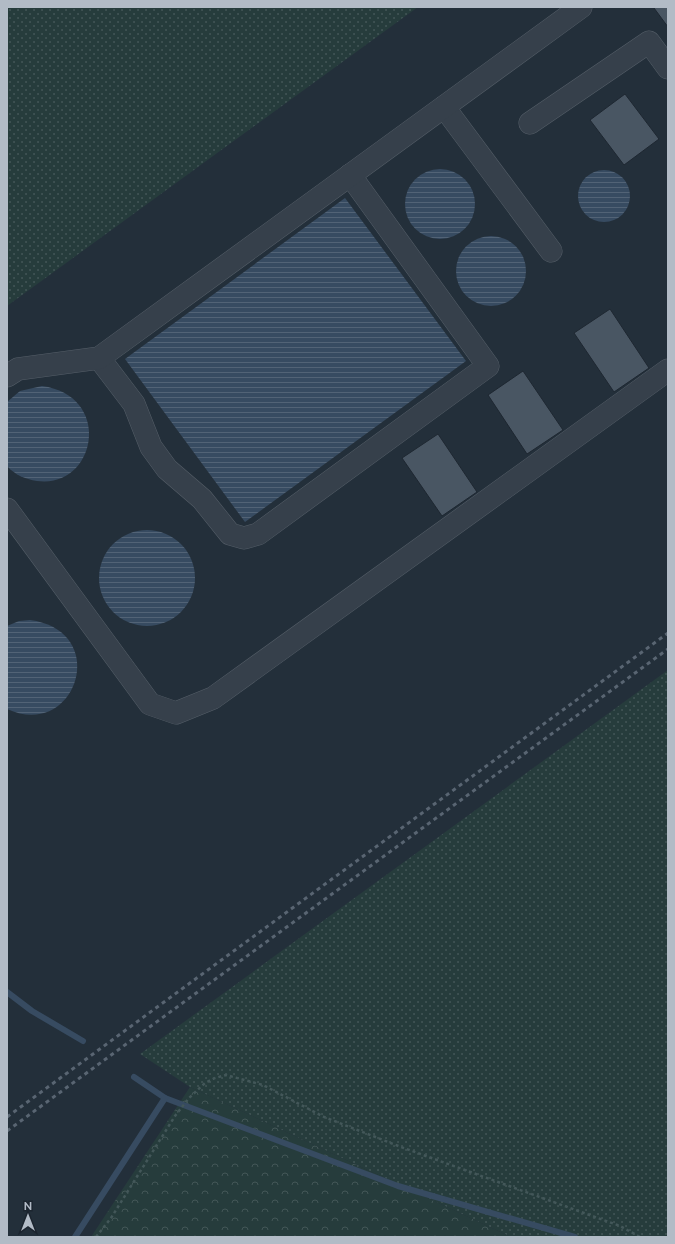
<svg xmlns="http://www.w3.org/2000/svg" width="675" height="1244" font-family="Raleway,sans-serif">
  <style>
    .grass { fill: url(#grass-dots) }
    .forest { fill: url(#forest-crowns) }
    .water { fill: url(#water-rules) }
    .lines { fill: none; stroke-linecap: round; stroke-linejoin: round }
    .stream { stroke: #374b61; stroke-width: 6 }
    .building { fill: #495663; stroke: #1e2731 }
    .minor-casing { stroke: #555e68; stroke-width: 23 }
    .path { stroke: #435759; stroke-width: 2.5; stroke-dasharray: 3 3; stroke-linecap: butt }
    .minor { stroke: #36404b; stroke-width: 22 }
    .rail { stroke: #596572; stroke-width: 3; stroke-dasharray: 4 4; stroke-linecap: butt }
  </style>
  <defs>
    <pattern id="grass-dots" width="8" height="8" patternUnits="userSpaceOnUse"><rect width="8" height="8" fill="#263c3c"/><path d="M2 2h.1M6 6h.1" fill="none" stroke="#435657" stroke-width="1.8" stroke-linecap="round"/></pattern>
    <pattern id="forest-crowns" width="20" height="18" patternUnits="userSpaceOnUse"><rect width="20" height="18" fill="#263c3c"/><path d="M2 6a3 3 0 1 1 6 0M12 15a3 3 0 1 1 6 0" fill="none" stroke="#435657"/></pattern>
    <pattern id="water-rules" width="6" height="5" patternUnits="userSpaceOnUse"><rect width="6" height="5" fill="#374b61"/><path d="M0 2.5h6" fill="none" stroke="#526376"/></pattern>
  </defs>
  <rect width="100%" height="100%" fill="#232f3a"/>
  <g class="grass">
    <path d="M7 7H418L7 306Z"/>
    <path d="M668 670V1237H511L190 1087 140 1054Z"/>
  </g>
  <path class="forest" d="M190 1087 511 1237H91Z"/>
  <g class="water">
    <circle cx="440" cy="204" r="35"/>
    <circle cx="604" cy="196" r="26"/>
    <path d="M345 198 466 361 245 522 125 359Z"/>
    <circle cx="491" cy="271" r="35"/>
    <path d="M42 386C114 396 96 489 37 481 25 479 15 475 7 466V402L20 391Z"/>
    <circle cx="147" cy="578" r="48"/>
    <path d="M30 620C112 631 76 741 7 709V626L19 621Z"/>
  </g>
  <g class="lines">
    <g class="stream">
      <path d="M7 992 32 1011 83 1041"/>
      <path d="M134 1077 165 1098 398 1186 575 1237"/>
      <path d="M75 1237 165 1098"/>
    </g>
  </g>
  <g class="building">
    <path d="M655 7H668V27L654 8Z"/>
    <path d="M625 94 659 139 624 165 590 120Z"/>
    <path d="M610 309 649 368 614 392 574 333Z"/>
    <path d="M523 371 563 430 527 454 488 395Z"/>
    <path d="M438 434 477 492 442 516 402 458Z"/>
  </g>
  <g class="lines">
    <g class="minor-casing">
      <g id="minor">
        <path d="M444 107 551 251"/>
        <path d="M530 123 649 42 668 68"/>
        <path d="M99 358 134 404 151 447 167 469 202 499 230 534 244 538 258 534 488 366 350 175"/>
        <path d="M7 376 18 369 99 358 581 7"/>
        <path d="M7 509 150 704 176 713 213 698 668 370"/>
      </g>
    </g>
    <path class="path" d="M96 1237 111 1218 175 1116 189 1098 205 1083 215 1078 226 1075 263 1085 324 1117 401 1147 620 1226 640 1237"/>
    <use href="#minor" class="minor"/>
    <g class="rail">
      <path d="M7 1117 668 633"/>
      <path d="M7 1131 668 649"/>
    </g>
  </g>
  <rect width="675" height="1244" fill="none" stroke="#b2bbc6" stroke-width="16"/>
  <g transform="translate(28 1216)" stroke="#1c252f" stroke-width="3" paint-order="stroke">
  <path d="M0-3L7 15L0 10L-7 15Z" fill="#b2bbc6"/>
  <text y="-6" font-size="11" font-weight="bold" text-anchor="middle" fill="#b2bbc6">N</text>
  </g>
</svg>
